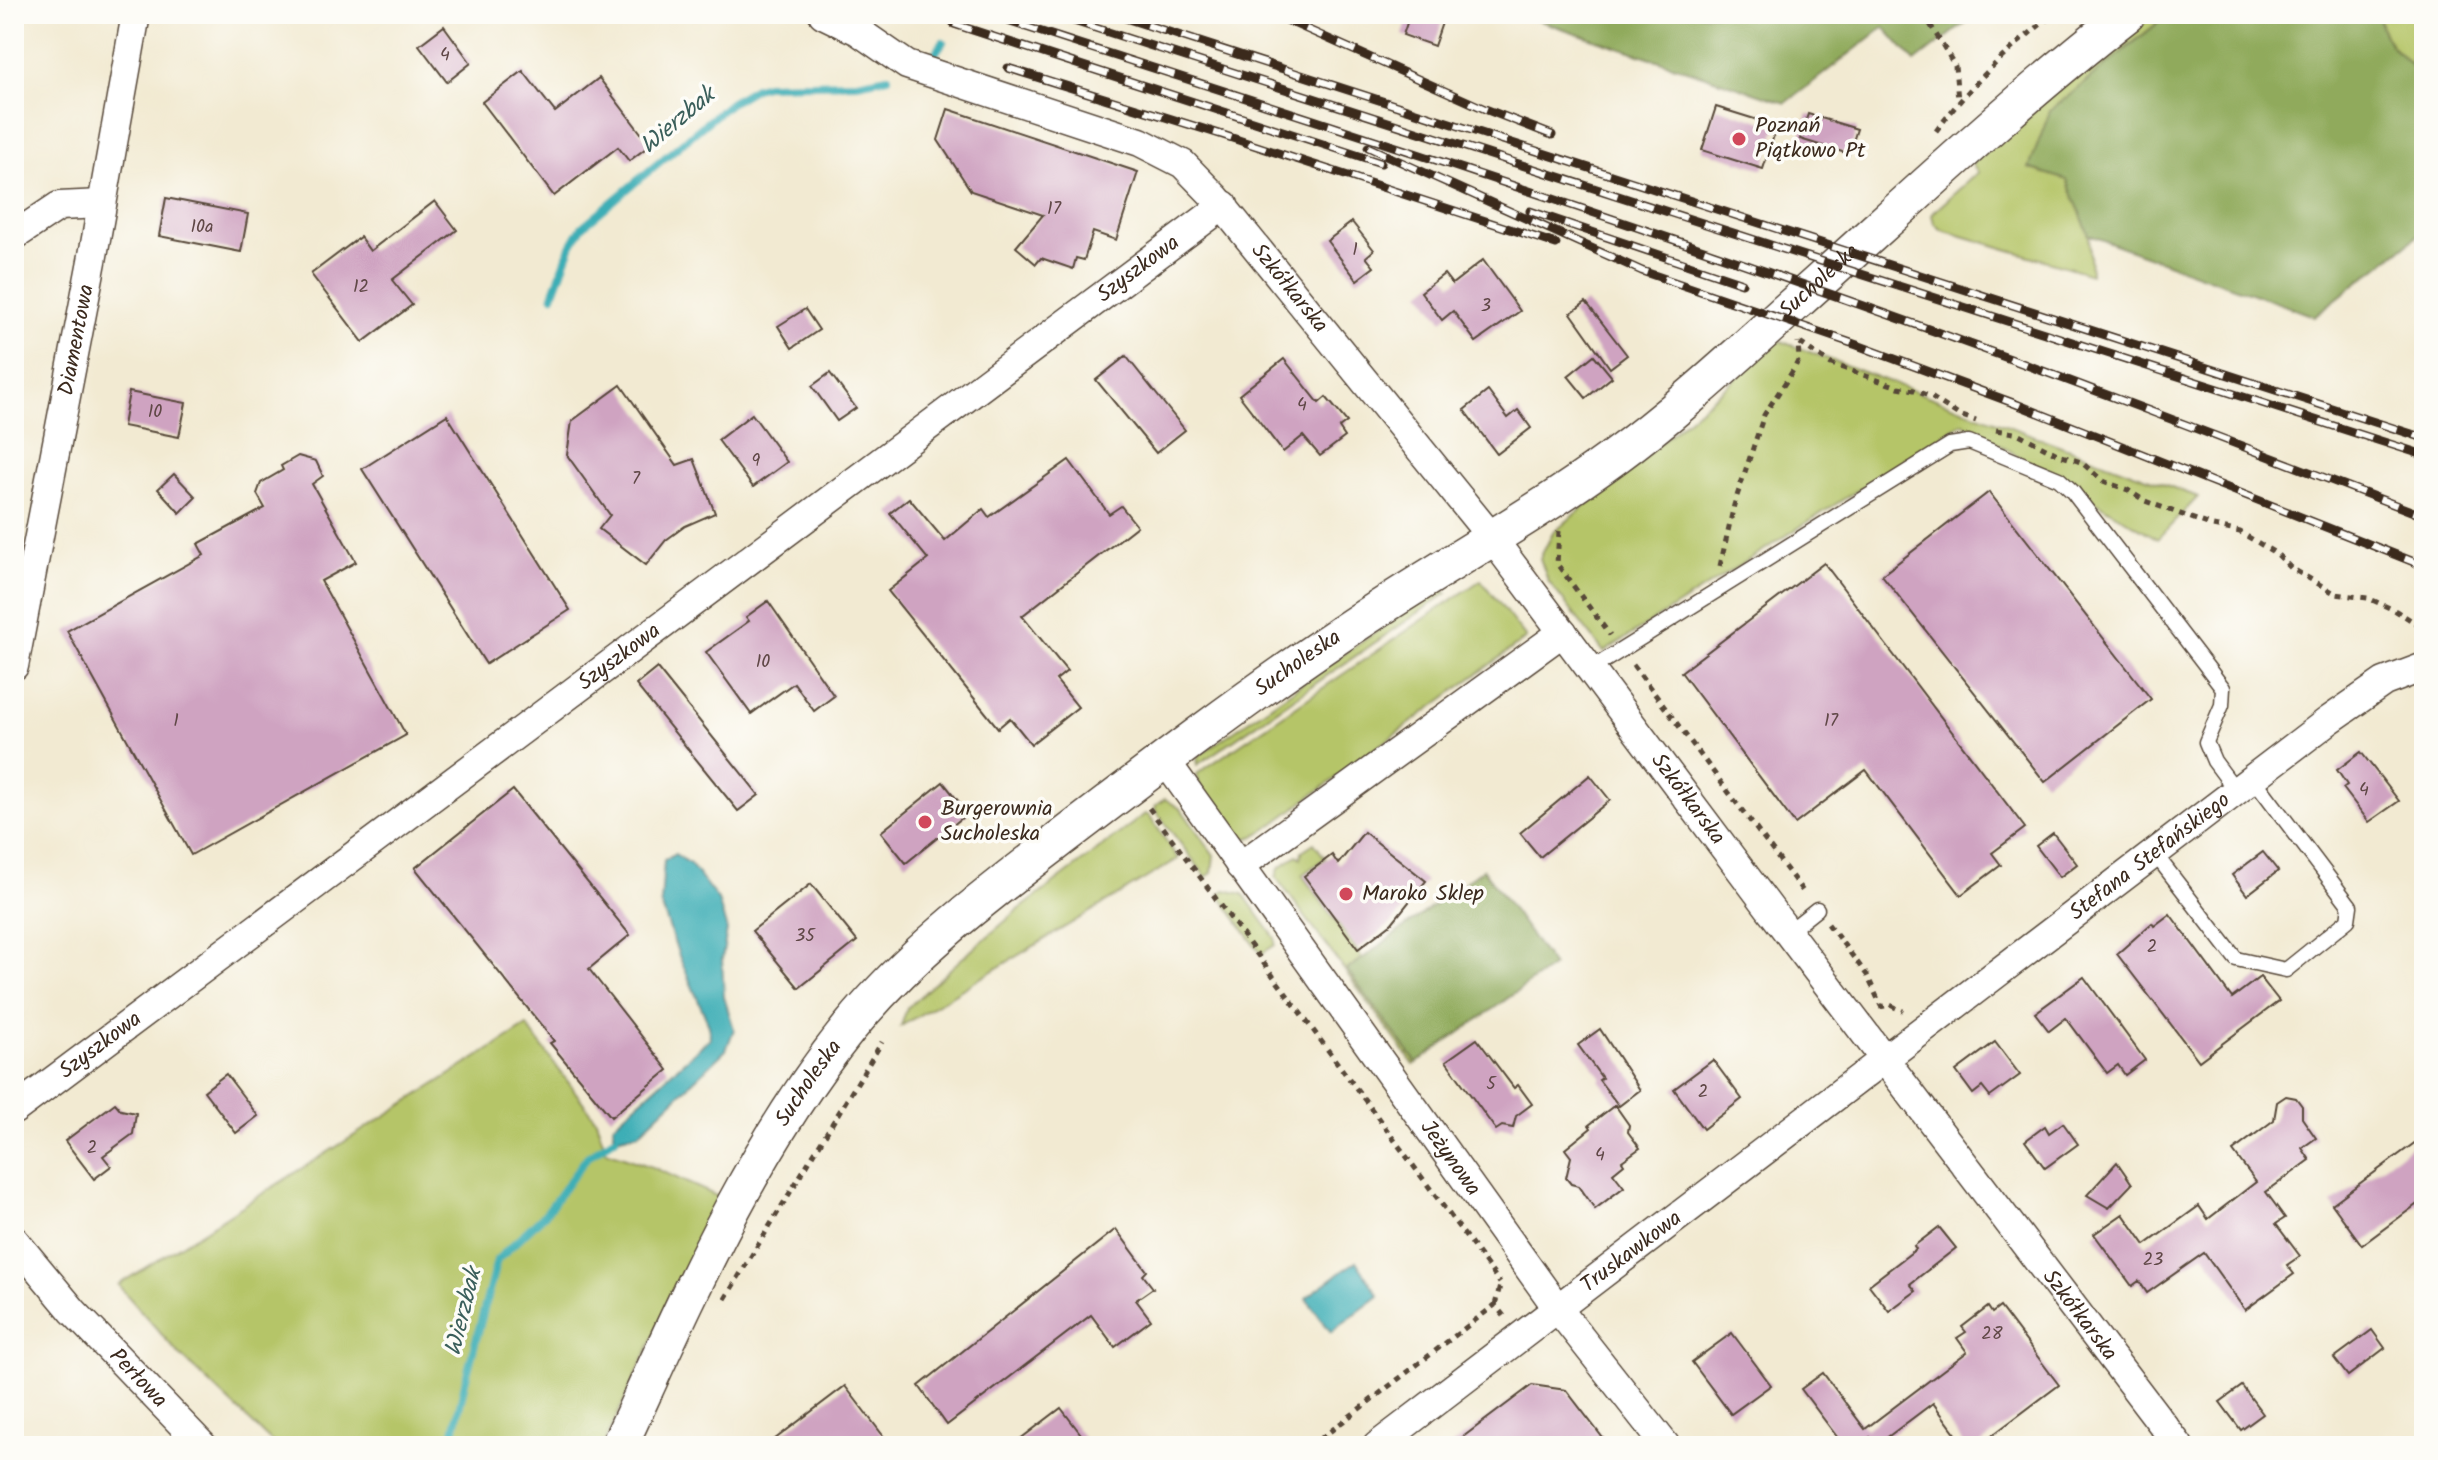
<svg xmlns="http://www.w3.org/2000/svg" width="2438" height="1460" font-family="Kalam,sans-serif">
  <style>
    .green { fill: #b5c568; stroke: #787843; stroke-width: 2 }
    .forest { fill: #90aa5c; stroke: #666a3d; stroke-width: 2 }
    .water { fill: #3caeb6; stroke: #3c6c6a; stroke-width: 2 }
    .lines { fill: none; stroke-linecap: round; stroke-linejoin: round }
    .stream { stroke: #3caeb6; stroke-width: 8 }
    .building { fill: #cfa3c1 }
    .service-casing { stroke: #564739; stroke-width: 17 }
    .minor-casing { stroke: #564739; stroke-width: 31 }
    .tertiary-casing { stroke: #564739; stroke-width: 39 }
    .path { stroke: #564739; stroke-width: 5; stroke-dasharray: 6 6; stroke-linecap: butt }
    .service { stroke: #fff; stroke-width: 14 }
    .minor { stroke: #fff; stroke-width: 28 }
    .tertiary { stroke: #fff; stroke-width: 36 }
    .rail-casing { stroke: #3b2a1e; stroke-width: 9 }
    .rail { stroke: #fdfcf7; stroke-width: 6; stroke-dasharray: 18; stroke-linecap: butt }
    .poi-dot { fill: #d1495b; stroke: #fdfcf7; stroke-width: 3 }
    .labels { text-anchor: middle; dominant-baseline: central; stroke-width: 7; stroke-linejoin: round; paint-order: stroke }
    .number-label { font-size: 18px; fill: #604847 }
    .poi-label { font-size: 22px; fill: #3b2a1e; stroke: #fdfcf7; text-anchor: start }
    .street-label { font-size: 22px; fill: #3b2a1e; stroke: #fdfcf7 }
    .water-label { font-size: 24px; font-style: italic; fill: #3b5f5b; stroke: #fdfcf7 }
  </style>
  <rect width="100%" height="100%" fill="#fdfcf7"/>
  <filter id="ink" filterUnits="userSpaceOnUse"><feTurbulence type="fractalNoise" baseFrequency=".0125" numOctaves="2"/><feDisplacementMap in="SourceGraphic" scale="16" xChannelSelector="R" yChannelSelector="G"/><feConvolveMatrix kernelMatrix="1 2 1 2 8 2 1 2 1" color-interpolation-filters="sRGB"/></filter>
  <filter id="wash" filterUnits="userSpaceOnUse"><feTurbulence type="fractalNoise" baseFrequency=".006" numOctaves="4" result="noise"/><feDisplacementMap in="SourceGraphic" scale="32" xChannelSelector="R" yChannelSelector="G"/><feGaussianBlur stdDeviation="1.8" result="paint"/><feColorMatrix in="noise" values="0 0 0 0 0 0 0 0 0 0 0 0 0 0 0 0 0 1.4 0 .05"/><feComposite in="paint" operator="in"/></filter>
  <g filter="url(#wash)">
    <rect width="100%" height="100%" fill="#f2ead2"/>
    <g class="green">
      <path d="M2150 14H2169L2126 48 2030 169 2067 179 2089 235 2091 274 1942 230 1934 223 1932 215 1934 212 1978 172 1972 164 2054 91Z"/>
      <path d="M2380 14H2424V76C2407 62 2378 39 2380 14Z"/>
      <path d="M1780 341 2198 497 2158 539 1963 423 1604 652 1548 581 1540 558 1553 533Z"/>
      <path d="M1481 580 1526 638 1261 833C1250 839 1242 841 1231 832L1201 792 1197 774Z"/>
      <path d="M1442 586 1447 593 1197 765 1198 756Z"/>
      <path d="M1165 799 1181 809 1214 855 1212 873 1206 877 1155 810 1156 805Z"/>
      <path d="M1145 814 1149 815 1178 859 901 1026 907 1008 959 961 1016 912Z"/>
      <path d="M1314 843 1325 858 1302 875 1363 959 1348 969 1417 1063 1414 1065 1276 877 1279 868 1297 855 1301 858 1302 851Z"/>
      <path d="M1225 890 1243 894 1275 938V945L1261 954 1219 894Z"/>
      <path d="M527 1026 596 1120 606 1151 652 1167 719 1197 603 1446H276L178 1353 118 1285Z"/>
    </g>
    <g class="forest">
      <path d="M1519 14H1977L1915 62 1884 27 1786 103Z"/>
      <path d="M2169 14H2380C2377 39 2407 62 2424 76V231L2314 316 2089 235 2067 180 2029 168 2050 111Z"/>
      <path d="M1483 869 1553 966 1417 1063 1347 970Z"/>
    </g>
    <g class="water">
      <path d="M675 854 690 864 718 900 727 930 722 959 724 997 734 1029 726 1050 639 1133 615 1138 613 1125 710 1038 709 1025 679 956 661 904 664 860Z"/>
      <path d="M1356 1261 1379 1296 1331 1332 1306 1298Z"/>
    </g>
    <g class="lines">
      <g class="stream">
        <path d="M929 62 943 42"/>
        <path d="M553 295 571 246 582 227 730 103 755 88 766 85 857 83 888 77"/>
        <path d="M451 1446 465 1382 497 1260 546 1213 587 1157 615 1138"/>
      </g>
    </g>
    <g id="blocks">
      <g class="building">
        <path d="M1410 14H1445L1434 46 1403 35Z"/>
        <path d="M444 26 471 63 447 82 419 45Z"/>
        <path d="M523 71 555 112 599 78 650 145 629 161 618 147 554 196 482 102Z"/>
        <path d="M1716 107 1777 126 1763 169 1702 150Z"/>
        <path d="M948 109 1138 172 1116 240 1093 232 1084 260 1076 258 1073 269 1041 258 1036 264 1016 247 1043 215 971 191 938 140Z"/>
        <path d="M1808 114 1857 129 1849 154 1800 139Z"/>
        <path d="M166 198 248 214 241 252 159 236Z"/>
        <path d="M435 201 457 230 392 280 412 305 363 342 311 274 360 237 370 251Z"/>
        <path d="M1352 222 1374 250 1366 257 1374 267 1357 280 1327 241Z"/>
        <path d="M1483 260 1520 311 1476 342 1453 311 1442 320 1421 292 1444 274 1452 284Z"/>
        <path d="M1586 302 1627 355 1610 368 1571 313Z"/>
        <path d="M805 309 819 330 792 348 778 326Z"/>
        <path d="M1594 355 1612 377 1586 398 1568 376Z"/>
        <path d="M1126 356 1185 430 1156 453 1096 380Z"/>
        <path d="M1284 359 1319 403 1326 397 1347 422 1339 428 1345 437 1320 456 1303 436 1283 452 1239 395Z"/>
        <path d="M830 373 856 408 837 421 812 386Z"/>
        <path d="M621 385 677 465 694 459 715 513 685 526 666 540 646 565 599 529 610 515 567 455 572 421Z"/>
        <path d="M1488 391 1508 418 1518 410 1531 428 1497 454 1464 410Z"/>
        <path d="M129 392 186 403 179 437 123 426Z"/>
        <path d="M752 414 787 462 753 487 718 440Z"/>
        <path d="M447 415 570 610 486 664 362 469Z"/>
        <path d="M298 456 316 461 323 476 312 484 356 562 321 581 406 735 191 855 67 631 204 555 198 544 265 508 257 494 261 483 283 470 281 466Z"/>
        <path d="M1069 460 1109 514 1121 506 1137 526 1022 616 1067 671 1056 680 1078 707 1031 744 1010 718 998 728 888 591 928 559 890 513 909 498 945 541 983 509 989 517Z"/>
        <path d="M174 474 196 497 180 513 158 489Z"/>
        <path d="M1989 492 2151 699 2045 782 1882 575Z"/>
        <path d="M1824 563 2025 828 1992 853 2001 865 1961 895 1866 770 1795 824 1681 672Z"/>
        <path d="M768 601 834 696 814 711 794 683 751 714 706 652 749 621 746 617Z"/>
        <path d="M657 668 759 795 738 811 636 685Z"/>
        <path d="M2361 752 2399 801 2369 822 2343 788 2347 785 2337 770Z"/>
        <path d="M1590 775 1610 800 1540 857 1520 833Z"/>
        <path d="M943 782 968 813 906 863 881 832Z"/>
        <path d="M513 790 630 935 589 969 668 1070 611 1117 550 1043 554 1041 415 868Z"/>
        <path d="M1364 832 1426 881 1392 923 1358 949 1304 876 1332 855 1338 864Z"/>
        <path d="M2053 833 2077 864 2060 877 2036 846Z"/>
        <path d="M2263 852 2278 871 2247 895 2232 875Z"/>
        <path d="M811 884 857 941 799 988 752 931Z"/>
        <path d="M2170 914 2232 998 2260 977 2279 1001 2199 1061 2117 954 2152 923 2154 926Z"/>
        <path d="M2084 977 2145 1060 2125 1075 2118 1065 2107 1073 2066 1018 2049 1031 2035 1013Z"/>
        <path d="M1600 1029 1640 1090 1619 1106 1599 1080 1602 1078 1578 1045Z"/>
        <path d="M1477 1039 1514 1088 1518 1085 1532 1104 1516 1116 1513 1128 1502 1126 1496 1130 1446 1061Z"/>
        <path d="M1995 1042 2020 1075 1990 1097 1982 1087 1973 1094 1956 1071Z"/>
        <path d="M1713 1060 1742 1099 1703 1129 1674 1089Z"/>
        <path d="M226 1074 258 1116 236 1133 204 1091Z"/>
        <path d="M2286 1096 2296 1098 2302 1106V1118L2316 1138 2302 1148 2310 1160 2266 1192 2285 1218 2276 1224 2300 1256 2287 1265 2294 1274 2245 1310 2204 1253 2147 1293 2139 1281 2132 1286 2094 1234 2123 1214 2145 1245 2199 1206 2208 1219 2256 1182 2233 1151 2274 1120 2277 1102Z"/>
        <path d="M115 1103 121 1110 136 1113 133 1134 103 1156 111 1166 94 1179 65 1141Z"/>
        <path d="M1615 1105 1629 1125 1628 1132 1640 1148 1622 1161 1624 1164 1613 1173 1624 1187 1595 1209 1579 1186 1571 1184 1566 1178 1571 1157 1565 1149 1591 1128 1589 1125Z"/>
        <path d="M2063 1123 2078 1144 2045 1168 2025 1141 2045 1126 2049 1133Z"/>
        <path d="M2424 1136V1199L2362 1245 2332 1204Z"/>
        <path d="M2117 1162 2132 1184 2109 1208 2087 1195Z"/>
        <path d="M1939 1227 1956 1248 1910 1284 1916 1291 1889 1311 1869 1285 1916 1249 1914 1246Z"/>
        <path d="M1116 1229 1147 1271 1143 1275 1153 1288 1136 1300 1151 1320 1115 1347 1091 1315 947 1425 919 1386Z"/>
        <path d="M1988 1307 1992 1313 2000 1307 2059 1385 1978 1446H1965L1933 1403 1877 1445 1870 1437 1858 1446H1844L1801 1389 1823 1373 1865 1429 1967 1352 1957 1338 1966 1332 1962 1327Z"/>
        <path d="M2372 1330 2385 1348 2348 1376 2334 1358Z"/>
        <path d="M1732 1333 1771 1385 1731 1414 1692 1362Z"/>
        <path d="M1532 1385 1566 1390 1609 1446H1451Z"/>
        <path d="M845 1386 891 1446H766Z"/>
        <path d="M2242 1386 2263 1414 2241 1430 2220 1402Z"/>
        <path d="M1061 1408 1090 1446H1011Z"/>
      </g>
    </g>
  </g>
  <g filter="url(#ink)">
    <use href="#blocks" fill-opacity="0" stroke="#564739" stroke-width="2"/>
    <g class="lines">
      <g class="service-casing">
        <g id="service">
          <path d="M1591 669 1950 445 1969 442 2059 479 2072 491 2223 688 2222 705 2206 742 2214 761 2237 792"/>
          <path d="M2155 854 2236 959 2286 970 2348 920 2350 906 2254 779"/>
          <path d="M1788 932 1817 909"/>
        </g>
      </g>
      <g class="minor-casing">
        <g id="minor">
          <path id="s1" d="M823 14 858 31 907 65 1140 142 1183 164 1216 198 1492 538 1770 909 2179 1446"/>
          <path d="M14 236 59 206 102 204"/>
          <path id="s2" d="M14 666 92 261 136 14"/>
          <path id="s3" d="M1165 760 1558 1309 1666 1446"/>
          <path d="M1240 866 1563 632"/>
          <path id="s4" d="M14 1110 1224 205"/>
          <path id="s5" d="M14 1240 73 1311 203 1446"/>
          <path id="s6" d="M1377 1446 2328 721 2384 682 2424 667"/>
        </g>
      </g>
      <g class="tertiary-casing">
        <g id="tertiary">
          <path id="s7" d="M619 1446C685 1303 749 1152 849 1028 910 953 986 896 1062 838 1155 767 1248 696 1345 631 1433 571 1527 521 1613 458 1676 412 1733 359 1791 307 1902 208 2010 105 2127 14"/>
        </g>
      </g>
      <g class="path">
        <path d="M1924 14 1955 66 1958 100"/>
        <path d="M1936 131C1973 82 2006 51 2054 14"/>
        <path d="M1800 343 1831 364 1898 387 1914 390 1931 397 1957 414 1976 421"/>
        <path d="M1996 430 2019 434 2059 455 2081 462 2103 481 2128 490 2145 501 2213 526 2240 532 2277 554 2291 568 2336 594 2368 598 2396 611 2424 628"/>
        <path d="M1559 531 1557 564 1610 635"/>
        <path d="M1720 566 1734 505 1764 415 1794 369 1799 359 1798 342"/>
        <path d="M1633 665 1805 894"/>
        <path d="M1149 808 1500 1283"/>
        <path d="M1828 924 1867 975 1881 1006"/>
        <path d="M1879 1007 1890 1005 1903 1011"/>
        <path d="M725 1299 882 1042"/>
        <path d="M1495 1305 1501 1282"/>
        <path d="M1311 1446 1495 1305 1504 1316"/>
      </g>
      <use href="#service" class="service"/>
      <use href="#minor" class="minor"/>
      <use href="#tertiary" class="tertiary"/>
      <g class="rail-casing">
        <g id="rail">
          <path d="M986 14C1260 103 1535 190 1807 286 2014 358 2219 437 2424 516"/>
          <path d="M1052 14 2424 455"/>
          <path d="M1113 14 2424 438"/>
          <path d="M1273 14 1485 109 1552 135"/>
          <path d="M954 24 1381 163"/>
          <path d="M1008 68 1223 135 1556 244"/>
          <path d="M1368 147 1642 271 1857 345 2016 404 2424 566"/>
          <path d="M1530 211 1742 283"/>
        </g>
      </g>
      <use href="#rail" class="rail"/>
    </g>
  </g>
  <g class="poi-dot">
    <circle cx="1739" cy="139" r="8"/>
    <circle cx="925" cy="822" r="8"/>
    <circle cx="1346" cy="894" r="8"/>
  </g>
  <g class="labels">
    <g class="number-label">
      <text x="445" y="55">4</text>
      <text x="1054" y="209">17</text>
      <text x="202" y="227">10a</text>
      <text x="1355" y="250">1</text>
      <text x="361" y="287">12</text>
      <text x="1486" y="306">3</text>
      <text x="1302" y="405">4</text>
      <text x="155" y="412">10</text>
      <text x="756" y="461">9</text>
      <text x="636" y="479">7</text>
      <text x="763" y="662">10</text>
      <text x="176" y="721">1</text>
      <text x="1831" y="721">17</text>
      <text x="2364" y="790">4</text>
      <text x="805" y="936">35</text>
      <text x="2152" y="947">2</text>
      <text x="1491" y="1084">5</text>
      <text x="1703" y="1092">2</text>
      <text x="92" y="1148">2</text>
      <text x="1600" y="1155">4</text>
      <text x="2153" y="1260">23</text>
      <text x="1992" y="1334">28</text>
    </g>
    <g class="poi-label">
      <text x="1755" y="126">Poznań<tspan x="1755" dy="25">Piątkowo Pt</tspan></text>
      <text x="941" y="809">Burgerownia<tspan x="941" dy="25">Sucholeska</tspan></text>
      <text x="1362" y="894">Maroko Sklep</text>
    </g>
    <g class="street-label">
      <text stroke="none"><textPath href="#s4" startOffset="1404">Szyszkowa</textPath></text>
      <text stroke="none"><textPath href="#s7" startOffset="1706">Sucholeska</textPath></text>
      <text stroke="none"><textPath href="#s1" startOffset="556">Szkółkarska</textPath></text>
      <text stroke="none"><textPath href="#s2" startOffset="332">Diamentowa</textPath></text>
      <text stroke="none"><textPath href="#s4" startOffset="756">Szyszkowa</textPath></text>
      <text stroke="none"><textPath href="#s7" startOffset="1058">Sucholeska</textPath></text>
      <text stroke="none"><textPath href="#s1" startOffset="1204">Szkółkarska</textPath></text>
      <text stroke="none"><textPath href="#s6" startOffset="972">Stefana Stefańskiego</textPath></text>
      <text stroke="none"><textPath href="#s4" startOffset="108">Szyszkowa</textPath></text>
      <text stroke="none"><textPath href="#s7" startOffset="410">Sucholeska</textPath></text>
      <text stroke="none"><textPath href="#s3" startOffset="490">Jeżynowa</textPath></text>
      <text stroke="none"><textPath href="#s6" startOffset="320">Truskawkowa</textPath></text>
      <text stroke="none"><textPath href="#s1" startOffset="1852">Szkółkarska</textPath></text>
      <text stroke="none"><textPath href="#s5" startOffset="186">Perłowa</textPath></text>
    </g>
    <g class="water-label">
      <text transform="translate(678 121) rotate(-40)">Wierzbak</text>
      <text transform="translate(464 1312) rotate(-76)">Wierzbak</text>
    </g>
  </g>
  <rect width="2438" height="1460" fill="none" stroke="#fdfcf7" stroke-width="48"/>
</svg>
